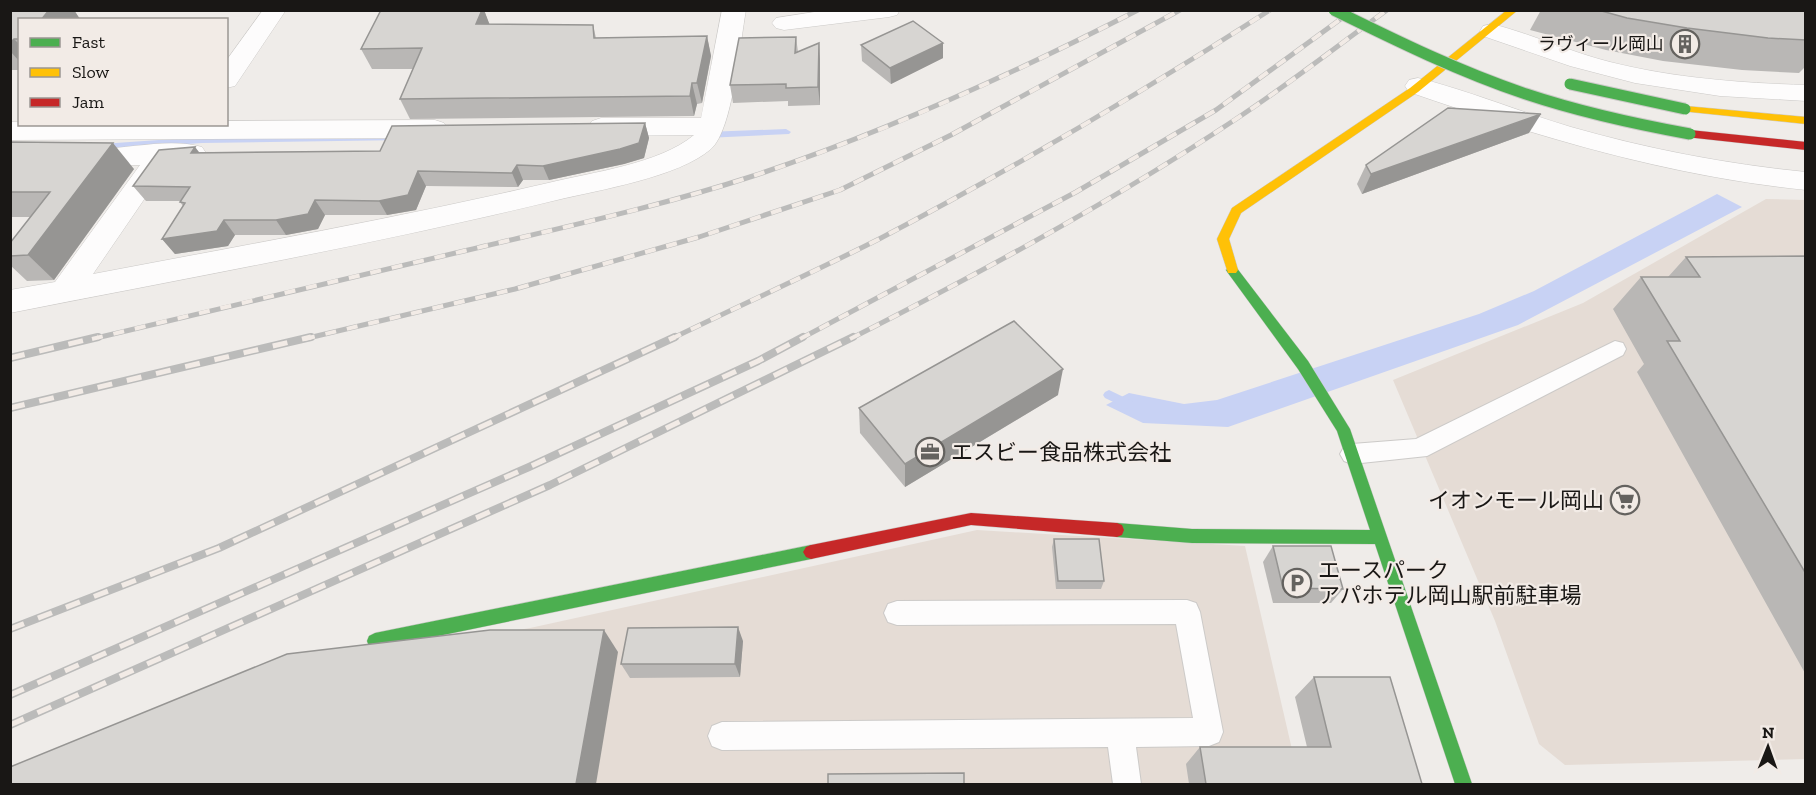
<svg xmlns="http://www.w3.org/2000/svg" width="1816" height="795" font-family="'Zilla Slab','Noto Sans JP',serif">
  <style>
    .built { fill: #e5dcd5 }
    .water { fill: #c8d2f4 }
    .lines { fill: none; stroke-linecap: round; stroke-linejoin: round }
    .stream { fill: #c8d2f4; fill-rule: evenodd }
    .lane-casing { stroke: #cccac8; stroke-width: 2 }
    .street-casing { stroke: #cccac8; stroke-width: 1 }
    .fast-casing { stroke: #cccac8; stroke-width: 1 }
    .slow-casing { stroke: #cccac8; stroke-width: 1 }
    .jam-casing { stroke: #cccac8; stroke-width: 1 }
    .lane { fill: #fdfcfc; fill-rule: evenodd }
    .street { fill: #fdfcfc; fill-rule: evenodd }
    .fast { fill: #4caf50; fill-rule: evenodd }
    .slow { fill: #ffc107; fill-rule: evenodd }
    .jam { fill: #c62828; fill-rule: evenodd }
    .rail-far1-casing { stroke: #bbbbba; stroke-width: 5 }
    .rail-casing { stroke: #bbbbba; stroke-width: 8 }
    .rail-far1 { stroke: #f2ebe6; stroke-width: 4; stroke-dasharray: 11; stroke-linecap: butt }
    .rail { stroke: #f2ebe6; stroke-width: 5; stroke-dasharray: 15; stroke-linecap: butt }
    .fast-bridge-casing { stroke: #cccac8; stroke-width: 13; stroke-linecap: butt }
    .fast-bridge { stroke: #4caf50; stroke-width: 11 }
    .wall { fill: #b9b7b5 }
    .shaded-wall { fill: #969593 }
    .building { fill: #d7d5d2; stroke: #969593; stroke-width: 1.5 }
    .labels { text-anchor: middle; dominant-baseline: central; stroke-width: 4.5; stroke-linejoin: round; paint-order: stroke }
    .far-poi-label { font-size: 18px; fill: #191715; stroke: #f2ebe6; text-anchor: end }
    .poi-label { font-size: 22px; fill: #191715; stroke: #f2ebe6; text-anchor: start }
  </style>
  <rect width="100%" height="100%" fill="#efece9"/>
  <g class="built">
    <path d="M1766 199 1805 200V759L1565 765 1539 744 1495 621 1393 380 1583 303Z"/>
    <path d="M977 530 1245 546 1300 784H24L312 666 530 628Z"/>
  </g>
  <path class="water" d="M1717 194 1742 207 1518 325 1228 427 1143 423 1106 405 1129 393 1184 404 1217 400 1479 314 1534 291Z"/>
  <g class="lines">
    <g class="stream">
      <path d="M786 129 791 132 789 134 706 138 701 135 706 132Z"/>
      <path d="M401 135 406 138 404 140 202 143 101 150 96 147 101 144 202 137Z"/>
      <path d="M1109 390 1136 403 1138 406 1136 409H1128L1105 398 1103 395 1105 392Z"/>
    </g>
    <g class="lane-casing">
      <g id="lane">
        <path d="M1615 341 1623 343 1626 349 1623 355 1427 456 1352 464 1344 461 1340 454 1344 447 1352 444 1416 439Z"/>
        <path d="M1187 600 1196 603 1200 612 1223 732 1219 742 1209 746 1136 747 1141 784H1113L1108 747 722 750 712 746 708 736 712 726 722 722 1193 718 1176 624 897 625 888 622 884 613 888 604 897 601Z"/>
      </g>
    </g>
    <g class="street-casing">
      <g id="street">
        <path d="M263 10H286L235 86 226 88V61Z"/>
        <path d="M722 10H746C740 42 733 130 711 149 679 177 599 190 557 200 376 244 193 277 10 313V290L55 282 140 165 10 166V148C40 148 70 150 100 149 133 148 170 138 202 147L206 153 202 159 169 163 93 274C245 245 398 218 548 183 593 172 659 164 694 135L601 136 592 133 588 127 592 121 601 118H701Z"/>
        <path d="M827 10H900L897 15 889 17 784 30 776 28 772 23 776 18Z"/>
        <path d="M1492 24C1532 34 1570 52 1610 62 1674 78 1740 83 1806 85V101L1720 96 1635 83 1570 66 1483 36 1480 31 1483 26Z"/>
        <path d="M1418 78C1470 91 1520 112 1571 127 1648 149 1726 164 1806 172V190C1668 176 1539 137 1409 92L1405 86 1409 80Z"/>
        <path d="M435 120 444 123 448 129 444 135 435 138 10 140V122L226 124V121Z"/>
      </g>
    </g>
    <g class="fast-casing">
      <g id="fast">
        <path d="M1232 266 1236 267 1308 361 1350 429 1472 784H1455L1375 544 1192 543 1117 537 1112 535 1110 530 1112 525 1117 523 1192 529 1370 530 1337 431 1298 369 1228 273 1226 270Z"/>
        <path d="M811 545 816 547 819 552 816 557 811 559 375 649 369 646 367 641 369 636 375 633Z"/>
      </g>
    </g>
    <g class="slow-casing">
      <g id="slow">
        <path d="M1507 10H1518L1418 92 1241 213 1229 239 1238 270 1236 273H1228L1217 239 1232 208 1410 88Z"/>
        <path d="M1685 106 1806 117V124L1681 111V107Z"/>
      </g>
    </g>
    <g class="jam-casing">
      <g id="jam">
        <path d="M1690 130 1806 142V150L1686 137V131Z"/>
        <path d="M971 513 1117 523 1122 525 1124 530 1122 535 1117 537 971 525 811 559 806 557 803 552 806 547 811 545Z"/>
      </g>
    </g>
    <use href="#lane" class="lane"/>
    <use href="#street" class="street"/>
    <use href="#fast" class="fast"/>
    <use href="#slow" class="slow"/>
    <use href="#jam" class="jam"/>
    <g class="rail-far1-casing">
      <g id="rail-far1">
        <path d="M92 339C216 309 340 280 464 251 560 228 658 207 753 176 886 132 1013 74 1138 10"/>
        <path d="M304 339 515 289 699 237 840 190 951 135 1180 10"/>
        <path d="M671 339C741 305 812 273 881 238 1014 168 1144 91 1270 10"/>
        <path d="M800 339 1076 192 1216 110 1353 10"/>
        <path d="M850 339C982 272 1113 201 1236 119 1288 85 1337 46 1387 10"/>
      </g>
    </g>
    <g class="rail-casing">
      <g id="rail">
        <path d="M10 358 98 337"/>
        <path d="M10 408 311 337"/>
        <path d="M10 629 219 548 675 337"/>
        <path d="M10 695 529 467 758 361 803 337"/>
        <path d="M10 725 550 485 853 337"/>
      </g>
    </g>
    <use href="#rail-far1" class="rail-far1"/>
    <use href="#rail" class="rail"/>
    <g class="fast-bridge-casing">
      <g id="fast-bridge">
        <path d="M1334 10C1397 41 1460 72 1526 94 1580 112 1635 124 1690 134"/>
        <path d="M1570 84 1685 109"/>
      </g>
    </g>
    <use href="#fast-bridge" class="fast-bridge"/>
  </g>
  <g class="wall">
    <path d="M10 10H74L80 20H20V70H10Z"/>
    <path d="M484 10 489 24 593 25 596 38 707 36 711 56 702 103 697 104 694 116 410 119 400 99 413 69H372L361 49Z"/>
    <path d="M1541 10H1806V66L1799 73 1742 70 1663 61 1606 50 1530 30Z"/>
    <path d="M796 37 798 52 819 43 820 60V105L788 106V101L733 103 730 85Z"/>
    <path d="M943 43V58L891 84 862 61 861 45Z"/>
    <path d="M645 123 649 138 644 158 624 164 549 180H523L518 187 426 186 416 210 387 215H325L318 229 286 235H235L228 246 175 254 162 239 183 206 180 202 181 201H146L133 186 195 147 199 152 380 151Z"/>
    <path d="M1529 133 1362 194 1357 184 1366 165Z"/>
    <path d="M10 142 134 169 54 280 27 281 10 265V243L31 217H10Z"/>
    <path d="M1806 256V675L1637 372 1644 364 1613 309 1641 277H1668L1686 257Z"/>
    <path d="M1058 395 905 487 860 433 859 408Z"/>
    <path d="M1054 539 1104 581 1101 589H1056L1052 547Z"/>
    <path d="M1273 546 1343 589 1331 603H1273L1263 562Z"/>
    <path d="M743 641 740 677 630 678 621 664Z"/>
    <path d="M1314 677 1422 784H1189L1186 764 1200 747H1307L1295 697Z"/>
  </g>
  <g class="shaded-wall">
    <path d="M49 10H74L80 19 41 20Z"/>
    <path d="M482 10H484L491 28 476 24Z"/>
    <path d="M707 36 711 56 702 103 697 83Z"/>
    <path d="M14 39 20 45V62L10 51V43Z"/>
    <path d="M819 43 820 60V105L818 87Z"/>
    <path d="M943 43V58L891 84 890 68Z"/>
    <path d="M692 83 697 104 694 116 690 96Z"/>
    <path d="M1541 114 1529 133 1362 194 1371 174Z"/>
    <path d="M645 123 649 138 644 158 624 164 549 180 543 166Z"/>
    <path d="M113 143 134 169 54 280 28 255Z"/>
    <path d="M195 147 206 162 191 153Z"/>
    <path d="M517 165 523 180 518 187 512 173Z"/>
    <path d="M418 171 426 186 416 210 387 215 379 201Z"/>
    <path d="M315 200 325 215 318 229 286 235 276 220Z"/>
    <path d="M224 220 235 235 228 246 175 254 162 239Z"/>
    <path d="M1063 369 1058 395 905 487V464Z"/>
    <path d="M738 627 743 641 740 677 735 664Z"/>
    <path d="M604 630 618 652 596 784H576Z"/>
  </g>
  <g class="building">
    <path d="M10 10H49L41 20H20V39H14L10 43Z"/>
    <path d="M381 10H482L476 24 593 25 594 38 707 36 697 83H692L690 96 400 99 422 48 361 49Z"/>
    <path d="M1598 10H1806V40L1768 38 1687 28 1627 18Z"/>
    <path d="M913 21 943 43 890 68 861 45Z"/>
    <path d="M796 37 795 53 819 43 818 87 786 88V84L730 85 739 38Z"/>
    <path d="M1448 108 1541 114 1371 174 1366 165Z"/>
    <path d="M645 123 639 143 620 149 543 166 517 165 512 173 418 171 408 195 379 201 315 200 308 214 276 220H224L217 231 162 239 185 203 180 202 190 187 133 186 159 150 195 147 191 153 380 151 392 126Z"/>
    <path d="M10 142 113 143 28 255 10 256V243L50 192H10Z"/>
    <path d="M1806 256V574L1667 341H1680L1641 277H1700L1686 257Z"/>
    <path d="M1014 321 1063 369 905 464 859 408Z"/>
    <path d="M1054 539H1099L1104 581H1058Z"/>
    <path d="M1273 546H1331L1343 589 1283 588Z"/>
    <path d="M738 627 735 664H621L628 628Z"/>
    <path d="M490 630H604L576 784H10V767L287 654Z"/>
    <path d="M1314 677H1390L1422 784H1206L1200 747H1331Z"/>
    <path d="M964 773V784H828V774Z"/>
  </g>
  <defs>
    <g id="building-ring" transform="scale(1.5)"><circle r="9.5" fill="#f2ebe6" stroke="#64625f" stroke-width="1.5"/><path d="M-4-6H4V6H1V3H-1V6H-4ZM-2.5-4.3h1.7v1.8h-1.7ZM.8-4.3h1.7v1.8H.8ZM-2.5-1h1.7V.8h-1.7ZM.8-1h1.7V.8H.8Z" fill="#64625f"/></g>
    <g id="office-ring" transform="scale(1.5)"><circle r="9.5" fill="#f2ebe6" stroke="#64625f" stroke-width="1.5"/><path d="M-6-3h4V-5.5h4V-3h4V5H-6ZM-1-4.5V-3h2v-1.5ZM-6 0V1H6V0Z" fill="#64625f"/></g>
    <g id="supermarket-ring" transform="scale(1.5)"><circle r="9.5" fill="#f2ebe6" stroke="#64625f" stroke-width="1.5"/><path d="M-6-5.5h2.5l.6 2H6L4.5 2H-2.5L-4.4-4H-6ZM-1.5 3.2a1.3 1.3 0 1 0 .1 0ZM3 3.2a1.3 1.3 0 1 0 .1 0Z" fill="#64625f"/></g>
    <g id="parking-ring" transform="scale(1.5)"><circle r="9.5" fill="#f2ebe6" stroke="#64625f" stroke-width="1.5"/><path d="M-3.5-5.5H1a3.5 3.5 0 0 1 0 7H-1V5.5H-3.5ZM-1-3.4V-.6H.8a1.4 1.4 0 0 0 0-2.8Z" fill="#64625f"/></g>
  </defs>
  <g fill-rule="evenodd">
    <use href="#building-ring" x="1685" y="44"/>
    <use href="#office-ring" x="930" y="452"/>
    <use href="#supermarket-ring" x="1625" y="500"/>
    <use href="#parking-ring" x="1297" y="583"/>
  </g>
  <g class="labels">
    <g class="far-poi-label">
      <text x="1664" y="44">ラヴィール岡山</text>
    </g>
    <g class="poi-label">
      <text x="951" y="452">エスビー食品株式会社</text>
      <text x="1604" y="500" text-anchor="end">イオンモール岡山</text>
      <text x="1318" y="570">エースパーク<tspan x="1318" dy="25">アパホテル岡山駅前駐車場</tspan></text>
    </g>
  </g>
  <rect width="1816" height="795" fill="none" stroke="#191715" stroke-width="24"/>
  <rect x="18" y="18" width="210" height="108" fill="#f2ebe6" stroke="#9b9692" stroke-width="1.5"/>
  <rect x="30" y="38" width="30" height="9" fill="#4caf50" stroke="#9b9692" stroke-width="1.5"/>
  <text x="72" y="48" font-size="18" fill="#191715">Fast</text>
  <rect x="30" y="68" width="30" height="9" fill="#ffc107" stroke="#9b9692" stroke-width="1.5"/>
  <text x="72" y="78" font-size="18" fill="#191715">Slow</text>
  <rect x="30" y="98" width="30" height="9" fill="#c62828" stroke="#9b9692" stroke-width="1.5"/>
  <text x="72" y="108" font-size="18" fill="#191715">Jam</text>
  <g transform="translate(1768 747) rotate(1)" stroke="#f2ebe6" stroke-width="4.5" paint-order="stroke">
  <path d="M0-4.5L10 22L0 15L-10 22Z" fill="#191715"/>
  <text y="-9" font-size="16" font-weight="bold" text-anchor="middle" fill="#191715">N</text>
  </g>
</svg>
